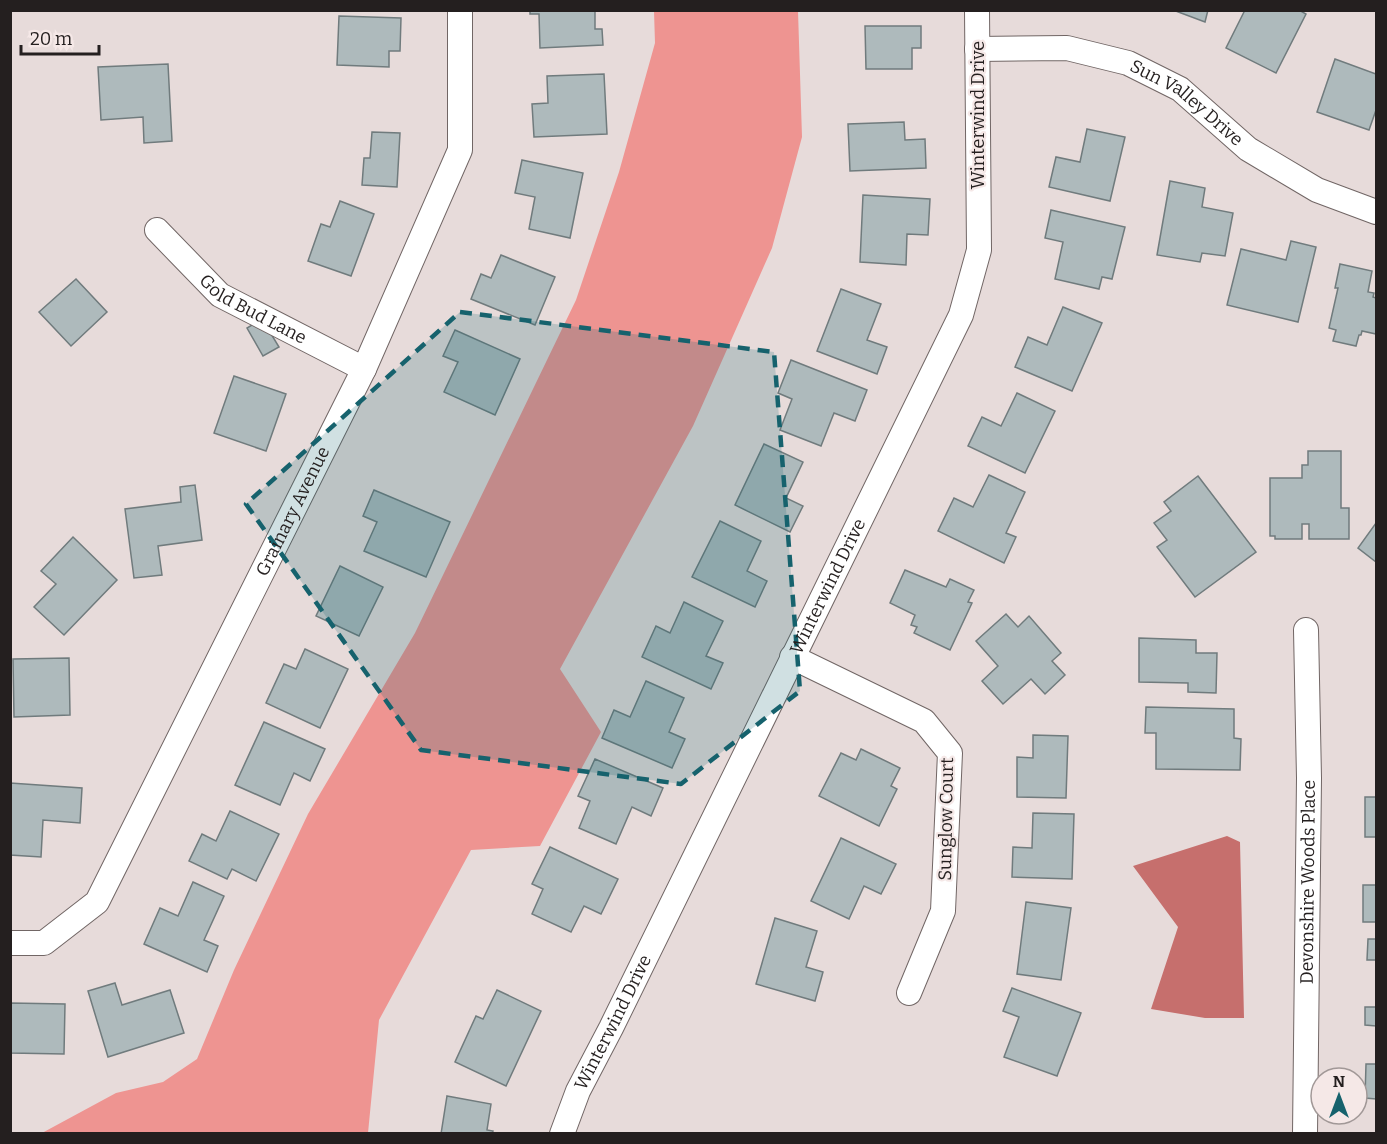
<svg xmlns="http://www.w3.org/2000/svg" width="1387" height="1144" font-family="Bitter,serif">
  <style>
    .forest { fill: #ee9491 }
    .water { fill: #c66f6d }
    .building { fill: #aebabc; stroke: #707b7d; stroke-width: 1.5 }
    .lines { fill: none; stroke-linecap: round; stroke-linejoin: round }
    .minor-casing { stroke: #716665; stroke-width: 26 }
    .minor { stroke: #fff; stroke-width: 24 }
    .marked { fill: #16626d; fill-opacity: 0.2; stroke: #16626d; stroke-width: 4.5; stroke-dasharray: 12 8; stroke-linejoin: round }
    .labels { text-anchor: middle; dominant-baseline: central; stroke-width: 4.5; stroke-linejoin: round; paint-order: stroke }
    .street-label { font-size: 18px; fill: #241f1f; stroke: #f5e8e7 }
  </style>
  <rect width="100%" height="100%" fill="#e7dbda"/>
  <path class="forest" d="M654 11H798L802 137 772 248 693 426 560 669 601 732 540 846 471 850 379 1020 368 1133H42L116 1093 163 1082 197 1059 234 970 308 814 415 633 576 300 619 172 655 43Z"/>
  <path class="water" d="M1227 836 1240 842 1244 1018H1205L1151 1009 1178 927 1133 866Z"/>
  <g class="building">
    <path d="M530 10H595V29H602L603 45 540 48 539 14H530Z"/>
    <path d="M1173 10H1208L1205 22Z"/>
    <path d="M1245 10H1299L1306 14 1276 73 1226 48Z"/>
    <path d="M339 16 401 18 400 51H389V67L337 65Z"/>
    <path d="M865 26H921V48H912V69H866Z"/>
    <path d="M1335 59 1376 74V110L1369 130 1317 112Z"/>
    <path d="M168 64 172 141 144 143 143 117 101 120 98 67Z"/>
    <path d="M604 74 607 134 534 137 532 104 548 103 547 76Z"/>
    <path d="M904 122 905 140 925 139 926 168 850 171 848 124Z"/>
    <path d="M1087 129 1125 137 1110 201 1049 187 1056 157 1080 162Z"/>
    <path d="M372 132 400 133 397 187 362 185 364 158H370Z"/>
    <path d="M522 160 583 173 570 238 529 229 535 197 515 193Z"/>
    <path d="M1170 181 1205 188 1202 207 1233 213 1225 256 1202 253 1200 262 1157 255Z"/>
    <path d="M863 195 930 199 928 235 907 234 906 265 860 262Z"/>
    <path d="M340 201 374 214 351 276 308 261 321 224 330 227Z"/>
    <path d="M1051 210 1125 227 1112 279 1102 277 1099 289 1055 279 1063 242 1045 238Z"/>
    <path d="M1291 241 1316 247 1298 322 1227 305 1241 249 1286 260Z"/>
    <path d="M501 255 555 277 535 325 471 299 481 274 491 278Z"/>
    <path d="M1340 264 1372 271 1368 292 1374 293 1373 297 1376 298V334L1362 331 1361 335H1359L1356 346 1333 341 1336 330 1329 328 1338 288H1335Z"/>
    <path d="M76 279 107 312 71 346 39 312Z"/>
    <path d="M841 289 881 304 867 340 887 347 877 374 817 351Z"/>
    <path d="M1063 307 1102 323 1072 391 1015 367 1028 337 1047 345Z"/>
    <path d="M262 319 279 347 263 356 247 328Z"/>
    <path d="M455 330 520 359 495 415 444 392 458 362 443 356Z"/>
    <path d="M791 360 867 390 855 421 834 413 821 446 780 430 792 399 778 393Z"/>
    <path d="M234 376 286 394 266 451 214 433Z"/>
    <path d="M1017 393 1055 411 1025 473 968 446 982 417 1001 426Z"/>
    <path d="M764 444 803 462 786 498 803 506 790 532 735 505Z"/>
    <path d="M1308 451H1341V508H1349V539H1309V524H1302V539H1275V536H1270V478H1302V465H1308Z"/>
    <path d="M989 475 1025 492 1006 533 1016 537 1004 563 938 531 954 498 973 507Z"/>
    <path d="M1198 476 1256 552 1195 597 1157 547 1167 540 1154 523 1171 511 1164 502Z"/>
    <path d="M195 485 202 540 158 546 162 575 134 578 125 509 181 502 180 487Z"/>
    <path d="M374 490 450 522 426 577 364 551 377 522 363 516Z"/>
    <path d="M720 521 761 541 747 571 767 581 755 607 692 577Z"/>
    <path d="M1376 523V562L1358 548Z"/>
    <path d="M73 537 117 580 64 635 34 607 56 584 41 571Z"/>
    <path d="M340 566 383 587 359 636 316 616Z"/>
    <path d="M905 570 946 587 950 579 974 590 968 602 972 603 950 650 914 633 917 627 911 625 915 615 890 603Z"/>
    <path d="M684 602 723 621 706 656 723 663 711 689 642 657 656 626 670 633Z"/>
    <path d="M1006 614 1018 627 1029 616 1061 653 1052 661 1065 675 1045 694 1031 679 1003 704 982 681 998 666 976 641Z"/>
    <path d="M1139 638 1196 640V653H1217L1216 693 1188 692V683L1139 682Z"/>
    <path d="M305 649 348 669 320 728 266 703 284 664 296 669Z"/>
    <path d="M69 658 70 715 14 717 13 659Z"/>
    <path d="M646 681 684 698 669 732 685 739 672 768 602 738 614 710 630 717Z"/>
    <path d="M1146 707 1234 709V738L1241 739 1240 770 1156 769V733H1145Z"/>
    <path d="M264 722 325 749 310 781 294 773 280 805 235 785Z"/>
    <path d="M1033 735 1068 736 1066 798 1017 797V757L1033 758Z"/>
    <path d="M861 749 900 768 891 786 897 789 879 826 819 796 841 753 856 760Z"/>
    <path d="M595 759 663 788 651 816 632 807 616 844 579 828 590 801 578 796Z"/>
    <path d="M10 783 82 788 80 823 43 820 41 857 10 855Z"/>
    <rect x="1365" y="797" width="11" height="40"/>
    <path d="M230 811 279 834 256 881 232 869 227 879 189 861 202 834 216 841Z"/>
    <path d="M1033 813 1074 814 1072 879 1012 877 1013 847 1032 848Z"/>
    <path d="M841 838 896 864 881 894 864 886 849 919 811 901Z"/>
    <path d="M550 847 618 879 601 914 584 906 571 932 532 914 543 889 532 884Z"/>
    <path d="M193 882 224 896 204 940 218 946 207 972 144 944 160 908 178 916Z"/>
    <rect x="1363" y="885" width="13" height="37"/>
    <path d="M1026 902 1071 908 1061 980 1017 974Z"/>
    <path d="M775 918 817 931 806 967 823 972 815 1001 756 984Z"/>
    <path d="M1368 939H1376V960H1367Z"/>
    <path d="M115 983 122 1005 170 990 184 1033 108 1057 88 991Z"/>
    <path d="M1012 988 1081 1013 1057 1076 1004 1057 1019 1017 1003 1011Z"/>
    <path d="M497 990 541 1011 506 1086 455 1062 476 1016 483 1019Z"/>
    <path d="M10 1003 65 1004 64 1054 10 1053Z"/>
    <path d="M1365 1007H1376V1026L1365 1025Z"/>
    <path d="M1366 1064H1376V1099L1365 1098Z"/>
    <path d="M447 1096 491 1104 487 1130 493 1131 492 1134H441Z"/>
  </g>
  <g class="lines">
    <g class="minor-casing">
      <g id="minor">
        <path id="s1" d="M977 49 1067 48 1128 63 1180 89 1248 149 1317 190 1376 212"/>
        <path id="s2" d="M157 230 220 295 364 369"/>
        <path d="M792 657 924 721 950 753 943 911 909 993"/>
        <path id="s3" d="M10 943H44L97 902 364 369 460 150V10"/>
        <path id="s4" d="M562 1134 578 1091 611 1028 961 315 979 250 977 10"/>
        <path id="s5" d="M1305 1134 1309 778 1306 630"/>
      </g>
    </g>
    <use href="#minor" class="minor"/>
  </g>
  <path class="marked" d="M460 312 774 352 800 691 681 784 421 750 246 504Z"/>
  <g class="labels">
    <g class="street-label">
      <text stroke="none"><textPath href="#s1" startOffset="224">Sun Valley Drive</textPath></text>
      <text transform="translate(978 115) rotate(-90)">Winterwind Drive</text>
      <text stroke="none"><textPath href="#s2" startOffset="126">Gold Bud Lane</textPath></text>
      <text stroke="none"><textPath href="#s3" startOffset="538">Grainary Avenue</textPath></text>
      <text stroke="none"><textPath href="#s4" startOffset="609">Winterwind Drive</textPath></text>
      <text transform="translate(946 819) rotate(-89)">Sunglow Court</text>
      <text stroke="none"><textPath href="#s5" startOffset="252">Devonshire Woods Place</textPath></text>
      <text stroke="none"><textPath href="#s4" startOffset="123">Winterwind Drive</textPath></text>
    </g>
  </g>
  <rect width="1387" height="1144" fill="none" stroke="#241f1f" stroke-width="24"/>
  <g transform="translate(1339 1096)"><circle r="28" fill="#f5e8e7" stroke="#a19897" stroke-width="1.5"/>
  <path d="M0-4.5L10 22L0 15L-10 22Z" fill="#16626d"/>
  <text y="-9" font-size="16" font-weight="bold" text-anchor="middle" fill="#241f1f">N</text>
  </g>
  <path d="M21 45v9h78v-9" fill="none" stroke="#241f1f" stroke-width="3"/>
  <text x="30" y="45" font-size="18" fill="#241f1f" stroke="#f5e8e7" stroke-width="4.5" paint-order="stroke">20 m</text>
</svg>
